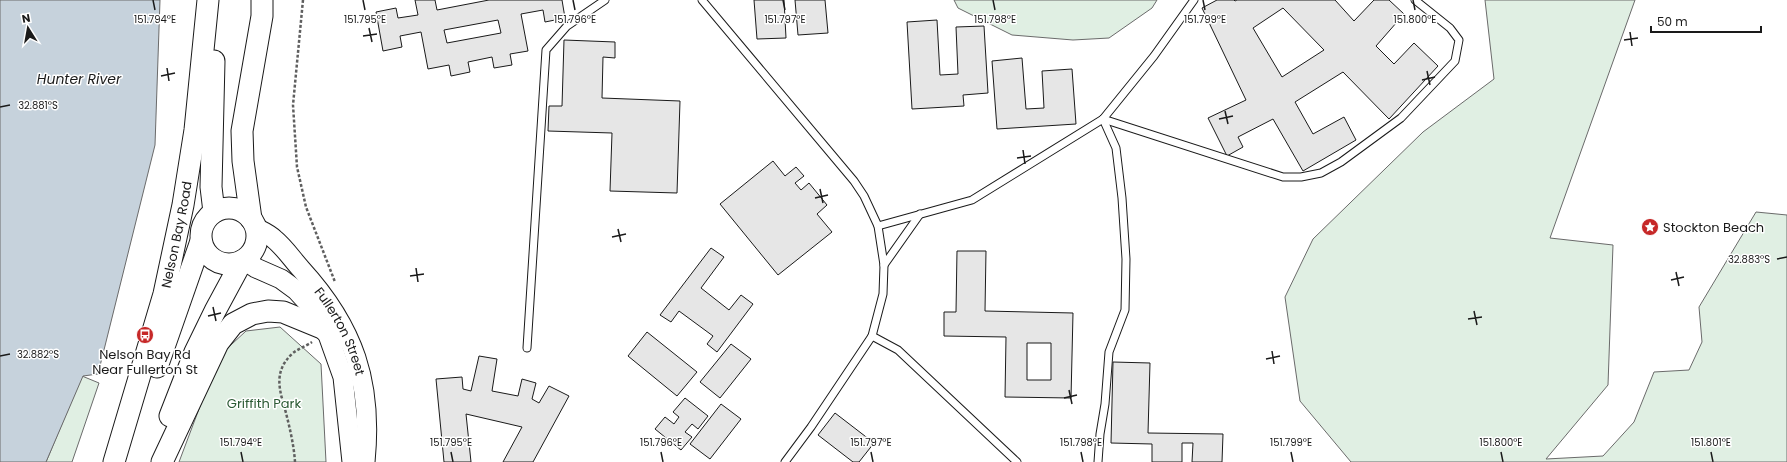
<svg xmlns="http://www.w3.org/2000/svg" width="1787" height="462" font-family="Poppins,sans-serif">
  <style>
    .green { fill: #e0efe3; stroke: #6a6a6a }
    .water { fill: #c6d2dc; stroke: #6a6a6a }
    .building { fill: #e6e6e6; stroke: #1a1a1a; fill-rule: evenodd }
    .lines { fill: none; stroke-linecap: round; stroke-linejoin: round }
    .service-casing { stroke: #1a1a1a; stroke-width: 9 }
    .secondary-casing { stroke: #1a1a1a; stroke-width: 21 }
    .primary-casing { stroke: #1a1a1a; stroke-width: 23 }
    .path { stroke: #5f5f5f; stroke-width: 2.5; stroke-dasharray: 3 2; stroke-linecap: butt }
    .service { stroke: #fff; stroke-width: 7 }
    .secondary { stroke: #fff; stroke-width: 19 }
    .primary { stroke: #fff; stroke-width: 21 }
    .ticks { fill: none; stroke: #1a1a1a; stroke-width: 1.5 }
    .labels { text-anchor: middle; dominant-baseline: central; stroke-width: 3; stroke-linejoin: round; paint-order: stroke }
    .poi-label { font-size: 13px; fill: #1a1a1a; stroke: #fff; text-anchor: start }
    .street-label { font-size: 13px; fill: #1a1a1a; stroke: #fff }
    .park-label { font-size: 13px; fill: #2b5a34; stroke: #fff }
    .water-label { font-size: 14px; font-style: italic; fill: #1a1a1a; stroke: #fff }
    .ticks-label { font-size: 10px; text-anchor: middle; fill: #1a1a1a; stroke: #fff; stroke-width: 3; stroke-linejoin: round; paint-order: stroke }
  </style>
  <rect width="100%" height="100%" fill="#fff"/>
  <g class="green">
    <path d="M954 0H1157L1152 8 1109 38 1073 40 1012 35 958 8Z"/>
    <path d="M1485 0H1635L1550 238 1613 245 1608 385 1546 459 1603 456 1634 422 1654 372 1689 370 1702 342 1699 307 1756 212 1787 215V462H1351L1300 401 1285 297 1313 239 1423 132 1494 79Z"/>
    <path d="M280 327 321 364 326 462H179L219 356 246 331Z"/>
    <path d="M82 376 99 383 72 462H46Z"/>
  </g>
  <path class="water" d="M0 0H160L155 145 98 374 83 376 46 462H0Z"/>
  <g class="building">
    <path d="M415 0H435L437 10 489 0H562L565 18 545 22 543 10 521 14 528 51 510 54 512 65 494 68 492 57 468 62 470 72 451 76 449 65 428 69 421 32 400 36 402 47 383 51 376 12 396 8 398 18 418 15ZM498 20 501 33 447 43 444 30Z"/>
    <path d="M754 0H784L786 38 757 39Z"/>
    <path d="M795 0H825L828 33 798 35Z"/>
    <path d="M1217 0H1234L1235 1 1237 0H1335L1354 21 1374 0H1389L1404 14 1376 46 1394 64 1414 43 1438 66 1389 119 1343 72 1295 102 1313 134 1344 117 1356 140 1303 171 1273 119 1238 137 1243 147 1227 156 1208 118 1246 100 1202 8ZM1283 8 1324 50 1282 77 1253 28Z"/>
    <path d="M937 20 940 75 958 74 956 27 984 26 988 93 963 95 964 106 912 109 907 22Z"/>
    <path d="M564 40 615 42V58L603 57 602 98 680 101 677 193 610 191 612 133 548 131 549 106H562Z"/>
    <path d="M1022 58 1026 109 1044 108 1042 71 1072 69 1076 124 997 129 992 61Z"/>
    <path d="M773 161 785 176 796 167 804 176 795 183 801 190 809 183 827 205 817 214 832 232 778 275 720 204Z"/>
    <path d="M711 248 724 257 701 288 729 310 741 295 753 304 717 352 707 344 713 336 679 311 671 322 660 315Z"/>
    <path d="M957 251H986L985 311 1073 313 1071 398 1005 397 1006 337 944 336V312H956ZM1027 343H1051V380H1027Z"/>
    <path d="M647 332 697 372 677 396 628 356Z"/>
    <path d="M731 344 751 359 720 398 700 382Z"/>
    <path d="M479 356 497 359 492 391 518 396 522 379 536 383 532 399 539 403 549 386 569 396 533 462H503L522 427 466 414 471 462H444L436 379 462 377 463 389 471 391Z"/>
    <path d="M1113 362 1150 363 1148 433 1223 434 1222 462H1192L1193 443H1182V462H1152V444L1111 443Z"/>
    <path d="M685 398 708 416 698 429 692 424 685 432 692 437 681 450 655 429 665 417 674 424 679 417 673 412Z"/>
    <path d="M721 404 741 419 710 459 690 444Z"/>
    <path d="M835 413 874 443 859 462H853L818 435Z"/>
  </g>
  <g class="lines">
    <g class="service-casing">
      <g id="service">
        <path d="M702 0 854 181 864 196 878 226 884 265 883 294 872 336 811 427 785 462"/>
        <path d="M1103 119 1283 177H1301L1321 173 1341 162 1401 118 1455 61 1459 40 1450 28 1415 0"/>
        <path d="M878 226 972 200 1103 119 1154 56 1194 0"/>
        <path d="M884 265 920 214"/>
        <path d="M872 336 898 350 1017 462"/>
        <path d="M527 348 546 50 567 26 605 0"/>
        <path d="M1098 462 1100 434 1105 404 1109 352 1125 310 1126 259 1122 198 1116 148 1103 119"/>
      </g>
    </g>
    <g class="secondary-casing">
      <g id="secondary">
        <path id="s1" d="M256 228C262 231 269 234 274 239 284 247 292 259 301 269 354 327 373 383 365 462"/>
        <path d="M244 260 256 268 281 279 296 290 308 303 322 328 328 335 343 377 352 462"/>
      </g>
    </g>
    <g class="primary-casing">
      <g id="primary">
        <circle cx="229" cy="236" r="28"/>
        <path d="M214 212 211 187 214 61"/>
        <path d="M251 219 243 161 242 131 262 16V0"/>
        <path d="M157 367 201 241"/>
        <path d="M170 416 195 352 215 311 242 261"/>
        <path id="s2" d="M114 462 164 294 183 205 195 130 208 0"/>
        <path d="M162 462 218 343 233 324 252 314 268 311 283 312 322 328"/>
      </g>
    </g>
    <g class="path">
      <path d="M303 0 293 105 297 167 306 207 335 282"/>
      <path d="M295 462C294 446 290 429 286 413 280 391 272 372 293 353 298 349 306 346 312 342"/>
    </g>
    <use href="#service" class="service"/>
    <use href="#secondary" class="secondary"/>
    <use href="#primary" class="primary"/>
  </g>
  <path class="ticks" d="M153 0 155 10M363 0 365 10M573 0 575 10M783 0 785 10M993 0 995 10M1203 0 1205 10M1413 0 1415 10M369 28 372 42M1630 32 1632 46M363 36 377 34M1624 40 1638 38M167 68 169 81M1427 71 1430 85M161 76 175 73M1422 80 1435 77M0 107 10 105M1225 111 1228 124M1219 119 1233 116M1023 150 1025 164M1017 158 1031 156M820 189 823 203M815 198 828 195M618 229 621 242M612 237 626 234M1777 259 1787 257M416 268 418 282M1676 272 1679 286M410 276 424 274M1671 280 1684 277M213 307 216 321M1474 311 1477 325M208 316 221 313M1468 319 1482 317M1272 351 1274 364M0 356 10 354M1266 359 1280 356M1069 390 1072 404M1064 398 1077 395M241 452 243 462M451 452 453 462M661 452 663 462M871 452 873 462M1081 452 1083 462M1291 452 1293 462M1501 452 1503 462M1711 452 1713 462"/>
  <defs>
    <g id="sight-disc" transform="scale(0.9)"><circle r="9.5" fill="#c62828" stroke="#fff"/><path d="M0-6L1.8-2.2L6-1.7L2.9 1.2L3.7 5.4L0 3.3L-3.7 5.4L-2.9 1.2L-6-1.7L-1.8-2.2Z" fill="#fff"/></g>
    <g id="bus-disc" transform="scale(0.9)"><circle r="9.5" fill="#c62828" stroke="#fff"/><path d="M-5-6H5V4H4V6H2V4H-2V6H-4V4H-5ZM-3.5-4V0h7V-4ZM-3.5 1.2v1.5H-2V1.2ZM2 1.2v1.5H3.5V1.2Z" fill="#fff"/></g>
  </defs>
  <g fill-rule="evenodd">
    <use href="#sight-disc" x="1650" y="227"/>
    <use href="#bus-disc" x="145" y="335"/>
  </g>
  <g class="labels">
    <g class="poi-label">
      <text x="1663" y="227">Stockton Beach</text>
      <text x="145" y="354" text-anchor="middle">Nelson Bay Rd<tspan x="145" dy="15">Near Fullerton St</tspan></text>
    </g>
    <g class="street-label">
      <text stroke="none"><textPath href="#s2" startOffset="236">Nelson Bay Road</textPath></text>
      <text stroke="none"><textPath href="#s1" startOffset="136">Fullerton Street</textPath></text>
    </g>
    <g class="park-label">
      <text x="264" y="403">Griffith Park</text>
    </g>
    <g class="water-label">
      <text x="79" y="79">Hunter River</text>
    </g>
  </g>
  <g class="ticks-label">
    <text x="155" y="23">151.794°E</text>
    <text x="365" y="23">151.795°E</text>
    <text x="575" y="23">151.796°E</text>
    <text x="785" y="23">151.797°E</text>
    <text x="995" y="23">151.798°E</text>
    <text x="1205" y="23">151.799°E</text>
    <text x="1415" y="23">151.800°E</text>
    <text x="38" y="109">32.881°S</text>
    <text x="1749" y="263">32.883°S</text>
    <text x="38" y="358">32.882°S</text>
    <text x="241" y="446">151.794°E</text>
    <text x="451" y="446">151.795°E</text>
    <text x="661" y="446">151.796°E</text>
    <text x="871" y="446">151.797°E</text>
    <text x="1081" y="446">151.798°E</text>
    <text x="1291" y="446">151.799°E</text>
    <text x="1501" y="446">151.800°E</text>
    <text x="1711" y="446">151.801°E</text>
  </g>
  <g transform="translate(28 28) rotate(349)" stroke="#ffffff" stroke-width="3" paint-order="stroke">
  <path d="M0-3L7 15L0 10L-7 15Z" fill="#1a1a1a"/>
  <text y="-6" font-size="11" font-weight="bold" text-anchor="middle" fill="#1a1a1a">N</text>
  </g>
  <path d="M1651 26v6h110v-6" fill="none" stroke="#1a1a1a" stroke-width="2"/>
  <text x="1657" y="26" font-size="12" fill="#1a1a1a" stroke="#ffffff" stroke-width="3" paint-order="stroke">50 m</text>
</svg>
